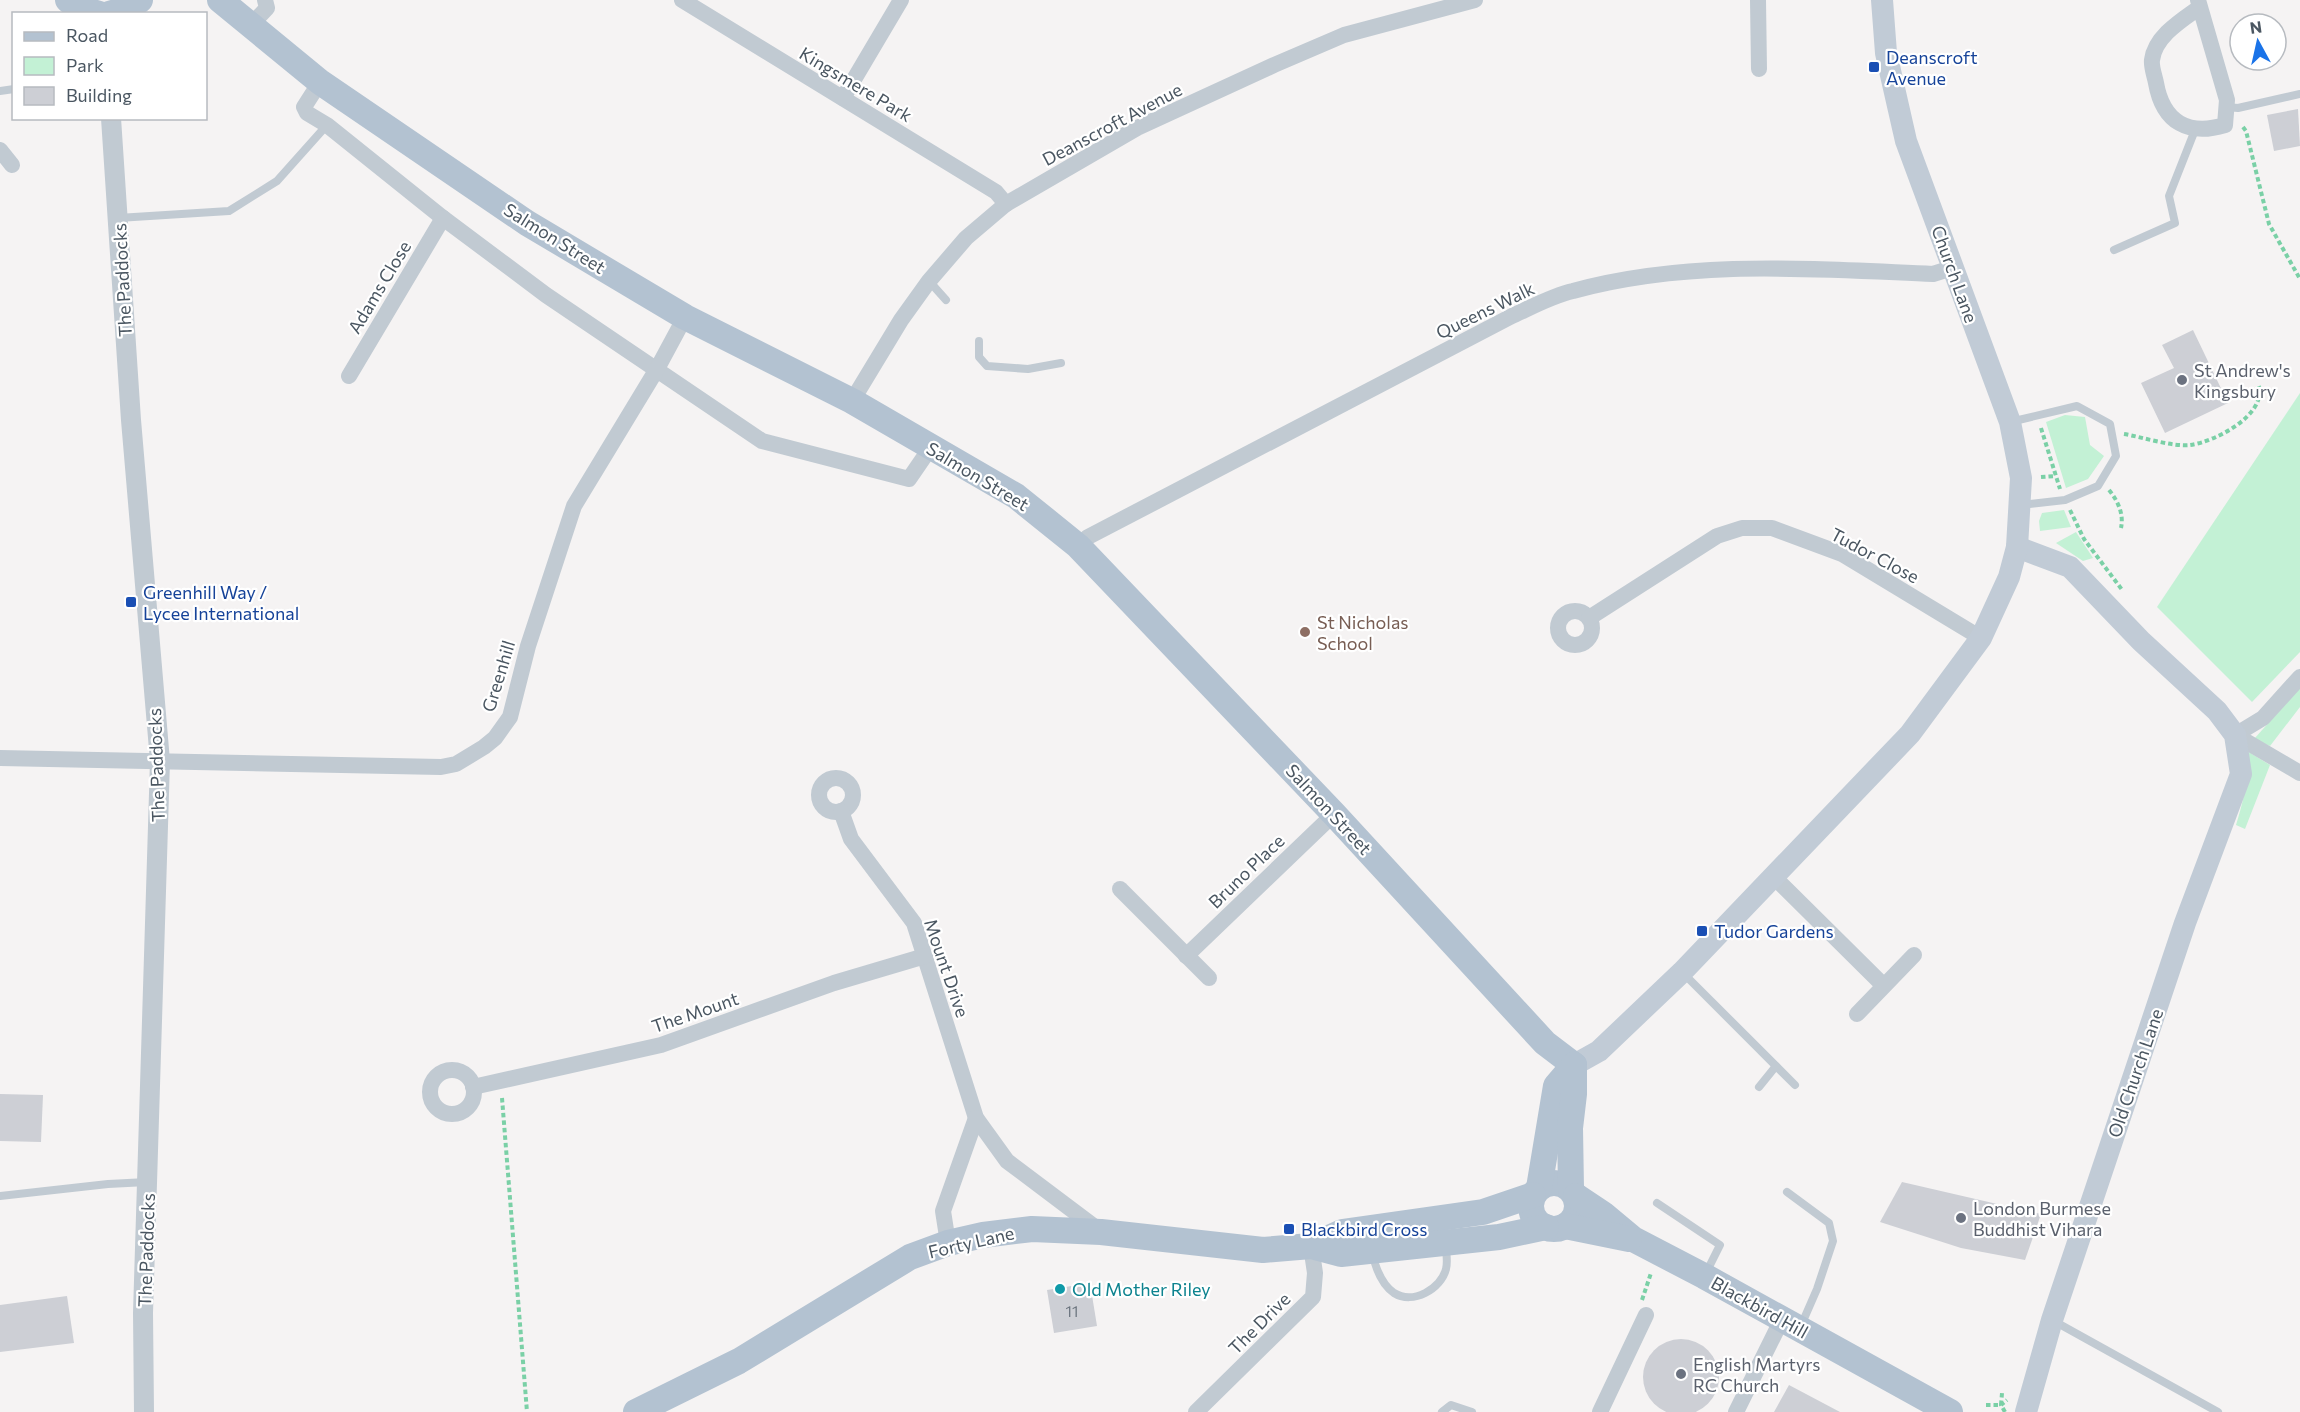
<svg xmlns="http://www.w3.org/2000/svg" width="2300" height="1412" font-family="Commissioner,sans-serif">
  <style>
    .green { fill: #c3f1d5 }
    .building { fill: #cdcfd5 }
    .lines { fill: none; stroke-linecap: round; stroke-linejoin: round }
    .path { stroke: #7ad0a6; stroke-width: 4; stroke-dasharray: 4.5 3; stroke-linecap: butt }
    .service { stroke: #c1cad2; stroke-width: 8 }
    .minor { stroke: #c1cad2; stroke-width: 16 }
    .tertiary { stroke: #c1cad2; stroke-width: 20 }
    .secondary { stroke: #c1cbd6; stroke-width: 22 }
    .primary { stroke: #b3c2d1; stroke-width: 26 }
    .transit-dot { fill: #1a4fb4; stroke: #fff; stroke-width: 2 }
    .worship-dot { fill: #6b7280; stroke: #fff; stroke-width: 2 }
    .education-dot { fill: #8d6e63; stroke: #fff; stroke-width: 2 }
    .culture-dot { fill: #0f9aa8; stroke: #fff; stroke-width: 2 }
    .labels { text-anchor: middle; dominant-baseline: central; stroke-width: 4.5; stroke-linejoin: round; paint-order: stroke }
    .number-label { font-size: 15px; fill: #6b747e }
    .transit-label { font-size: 18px; fill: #164399; stroke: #fff; text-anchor: start }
    .street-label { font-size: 18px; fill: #4a5661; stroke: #fff }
    .worship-label { font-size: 18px; fill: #5b616d; stroke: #fff; text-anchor: start }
    .education-label { font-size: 18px; fill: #785e54; stroke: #fff; text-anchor: start }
    .culture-label { font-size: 18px; fill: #0d838f; stroke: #fff; text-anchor: start }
  </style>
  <rect width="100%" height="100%" fill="#f5f3f3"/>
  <g class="green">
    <path d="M2300 393V652L2252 702 2157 607Z"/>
    <path d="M2065 415 2085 417 2090 445 2104 456 2088 479 2066 488 2046 422Z"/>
    <path d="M2064 510 2071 527 2040 531 2039 521 2042 513Z"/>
    <path d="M2076 532 2093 558 2083 561 2056 543Z"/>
    <path d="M2300 688V707L2270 746 2254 739Z"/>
    <path d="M2247 751 2270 765 2245 829 2236 825C2243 802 2250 776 2247 751Z"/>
  </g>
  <g class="building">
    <path d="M2298 109 2300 146 2274 151 2267 115Z"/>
    <path d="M2193 330 2228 403 2165 433 2141 383 2174 368 2162 345Z"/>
    <path d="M0 1094 43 1095 41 1142 0 1141Z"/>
    <path d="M1902 1182 2041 1214 2025 1260 1961 1248 1880 1222Z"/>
    <path d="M1090 1283 1097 1326 1054 1333 1047 1290Z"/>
    <path d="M67 1296 74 1343 0 1352V1305Z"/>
    <circle cx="1681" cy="1377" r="38"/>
    <path d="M1789 1385 1840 1412H1774Z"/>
  </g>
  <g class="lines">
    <g class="path">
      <path d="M2243 127 2246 131 2269 224 2300 279"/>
      <path d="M2041 428 2060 489"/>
      <path d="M2124 434C2142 437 2172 447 2190 445 2214 442 2266 416 2259 386"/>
      <path d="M2041 477 2055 476"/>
      <path d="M2109 490C2118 501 2124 514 2121 528"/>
      <path d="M2070 510 2084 539 2123 591"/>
      <path d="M502 1098 527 1412"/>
      <path d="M1642 1300 1651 1273"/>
      <path d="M1986 1405H2001L2002 1393"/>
      <path d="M2005 1412 2001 1405 2007 1400"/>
    </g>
    <g class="service">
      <path d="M0 91 14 89"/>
      <path d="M2227 107 2238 108 2300 94"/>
      <path d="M118 218 229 211 277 181 327 125"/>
      <path d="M2114 250 2175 223 2169 196 2195 130"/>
      <path d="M929 281 946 300"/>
      <path d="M979 341V357L987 366 1028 369 1061 363"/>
      <path d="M2010 422 2077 406 2110 424 2116 456 2098 486 2065 500 2021 505"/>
      <path d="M1682 972 1795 1085"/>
      <path d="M1759 1087 1776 1066"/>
      <path d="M1787 1192 1829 1223 1833 1241 1817 1289 1800 1328"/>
      <path d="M0 1196 108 1184 147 1182"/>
      <path d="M1657 1203 1720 1245 1706 1273"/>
      <path d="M1372 1252C1375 1266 1381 1284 1394 1293 1413 1305 1441 1289 1446 1269 1448 1262 1446 1253 1446 1246"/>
      <path d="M2052 1320 2218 1412"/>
      <path d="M1442 1412 1451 1405 1472 1412"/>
    </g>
    <g class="minor">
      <path d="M682 0 996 192 1006 204"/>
      <path d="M1758 0 1759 69"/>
      <path d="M2198 0 2200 7 2227 100 2225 125C2189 136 2163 123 2156 83 2155 77 2151 67 2152 60 2155 36 2182 20 2200 7"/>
      <path d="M251 25 267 8 265 0"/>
      <path d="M320 82 304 107 307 113 327 125 443 218 546 295 762 441 909 479 931 447"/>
      <path d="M843 98 901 0"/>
      <path d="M0 150 12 165"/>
      <path d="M349 376 443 218"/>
      <path d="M852 401 901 320 929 281 966 238 1006 204 1137 128 1274 65 1344 35 1475 0"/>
      <path d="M1078 546 1088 537 1510 317C1530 308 1551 296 1573 291 1690 259 1813 269 1933 274L1952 268"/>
      <circle cx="1575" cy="628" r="17"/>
      <path d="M1589 618 1717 536 1742 528H1772L1842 554 1981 638"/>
      <path d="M2300 677 2263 718 2235 735 2300 773"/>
      <path d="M0 758 441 767 456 764 484 747 495 738 510 717 528 646 574 506 657 369 685 317"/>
      <circle cx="836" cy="795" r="17"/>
      <path d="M841 811 851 839 914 923 976 1118 1007 1161 1100 1231"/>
      <path d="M1773 876 1883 985"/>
      <path d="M1120 889 1209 978"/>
      <path d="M1186 956 1334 814"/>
      <path d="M1857 1014 1914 955"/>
      <circle cx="452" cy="1092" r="22"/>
      <path d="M473 1087 661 1045 834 983 925 956"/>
      <path d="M948 1243 943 1211 976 1118"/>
      <path d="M1196 1412 1313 1297 1315 1273 1311 1246"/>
      <path d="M1600 1412 1646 1315"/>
      <path d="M1736 1412 1782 1319"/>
    </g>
    <path class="tertiary" d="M111 118 131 420 160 761 143 1313 144 1412"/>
    <g class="secondary">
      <path d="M2017 547 2070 567 2141 641 2217 711 2235 735 2241 774 2185 923 2052 1320 2026 1412"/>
      <path d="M1574 1065 1599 1051 1682 972 1910 734 1981 638 2009 577 2017 547 2021 478 2010 422 1906 141 1886 53 1882 0"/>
    </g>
    <g class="primary">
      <path d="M68 0 77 7 99 14"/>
      <path d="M220 0 320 82 527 223 685 317 852 401 1016 496 1078 546 1334 814 1545 1043 1574 1065"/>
      <path d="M109 14 126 9 140 0"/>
      <circle cx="1554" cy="1206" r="23"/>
      <path d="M1539 1188 1556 1086 1574 1065"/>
      <path d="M1571 1189 1570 1128 1574 1094V1065"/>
      <path d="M1576 1196 1603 1214 1633 1239 1704 1276 1950 1412"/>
      <path d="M1565 1226 1629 1239"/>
      <path d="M1311 1246 1342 1232 1483 1212 1533 1195"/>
      <path d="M636 1412 739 1361 910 1257 948 1243 983 1235 1032 1229 1101 1232 1263 1250 1311 1246 1341 1254 1499 1237 1546 1227"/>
    </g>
  </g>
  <g class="transit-dot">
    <rect x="1868" y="61" width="12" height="12" rx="3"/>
    <rect x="125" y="596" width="12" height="12" rx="3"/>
    <rect x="1696" y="925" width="12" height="12" rx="3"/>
    <rect x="1283" y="1223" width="12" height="12" rx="3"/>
  </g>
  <g class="worship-dot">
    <circle cx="2182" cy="380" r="6"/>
    <circle cx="1961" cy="1218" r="6"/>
    <circle cx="1681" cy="1374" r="6"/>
  </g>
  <circle class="education-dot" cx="1305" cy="632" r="6"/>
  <circle class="culture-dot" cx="1060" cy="1289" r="6"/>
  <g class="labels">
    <g class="number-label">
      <text x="1072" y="1311">11</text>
    </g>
    <g class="transit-label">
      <text x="1886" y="57">Deanscroft<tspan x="1886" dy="21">Avenue</tspan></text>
      <text x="143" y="592">Greenhill Way /<tspan x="143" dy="21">Lycee International</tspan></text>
      <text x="1714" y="931">Tudor Gardens</text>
      <text x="1301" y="1229">Blackbird Cross</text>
    </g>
    <g class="street-label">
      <text transform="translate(856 84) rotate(31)">Kingsmere Park</text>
      <text transform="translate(1112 124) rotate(-28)">Deanscroft Avenue</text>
      <text transform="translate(555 238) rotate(32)">Salmon Street</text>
      <text transform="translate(1955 274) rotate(70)">Church Lane</text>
      <text transform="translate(122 280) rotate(-93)">The Paddocks</text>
      <text transform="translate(379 287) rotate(-59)">Adams Close</text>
      <text transform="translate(1485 310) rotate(-26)">Queens Walk</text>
      <text transform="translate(978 476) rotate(31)">Salmon Street</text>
      <text transform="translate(1875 555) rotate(28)">Tudor Close</text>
      <text transform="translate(498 676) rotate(-73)">Greenhill</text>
      <text transform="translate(156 765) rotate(-92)">The Paddocks</text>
      <text transform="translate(1329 809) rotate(47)">Salmon Street</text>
      <text transform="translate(1246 871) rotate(-44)">Bruno Place</text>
      <text transform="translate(947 968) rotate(71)">Mount Drive</text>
      <text transform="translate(695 1012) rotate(-19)">The Mount</text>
      <text transform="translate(2135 1073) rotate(-71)">Old Church Lane</text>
      <text transform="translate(971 1242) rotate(-13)">Forty Lane</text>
      <text transform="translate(146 1250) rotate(-88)">The Paddocks</text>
      <text transform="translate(1760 1307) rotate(29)">Blackbird Hill</text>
      <text transform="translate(1259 1323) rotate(-45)">The Drive</text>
    </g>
    <g class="worship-label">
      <text x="2194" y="370">St Andrew's<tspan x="2194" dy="21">Kingsbury</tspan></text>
      <text x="1973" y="1208">London Burmese<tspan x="1973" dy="21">Buddhist Vihara</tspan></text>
      <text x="1693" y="1364">English Martyrs<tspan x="1693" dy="21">RC Church</tspan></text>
    </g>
    <g class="education-label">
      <text x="1317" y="622">St Nicholas<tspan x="1317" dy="21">School</tspan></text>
    </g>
    <g class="culture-label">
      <text x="1072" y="1289">Old Mother Riley</text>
    </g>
  </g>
  <rect x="12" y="12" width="195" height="108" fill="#ffffff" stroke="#b7bbc0" stroke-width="1.5"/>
  <rect x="24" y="32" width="30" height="9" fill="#b3c2d1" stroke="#b7bbc0" stroke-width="1.5"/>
  <text x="66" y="42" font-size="18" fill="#4a5661">Road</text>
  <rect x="24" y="57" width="30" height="18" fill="#c3f1d5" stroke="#b7bbc0" stroke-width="1.5"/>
  <text x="66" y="72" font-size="18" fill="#4a5661">Park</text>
  <rect x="24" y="87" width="30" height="18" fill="#cdcfd5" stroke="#b7bbc0" stroke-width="1.5"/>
  <text x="66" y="102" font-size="18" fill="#4a5661">Building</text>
  <g transform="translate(2258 42) rotate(352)"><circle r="28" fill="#ffffff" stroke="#b7bbc0" stroke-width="1.5"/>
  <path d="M0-4.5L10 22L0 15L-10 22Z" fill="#1a73e8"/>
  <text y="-9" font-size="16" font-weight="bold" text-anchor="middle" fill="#4a5661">N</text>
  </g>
</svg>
